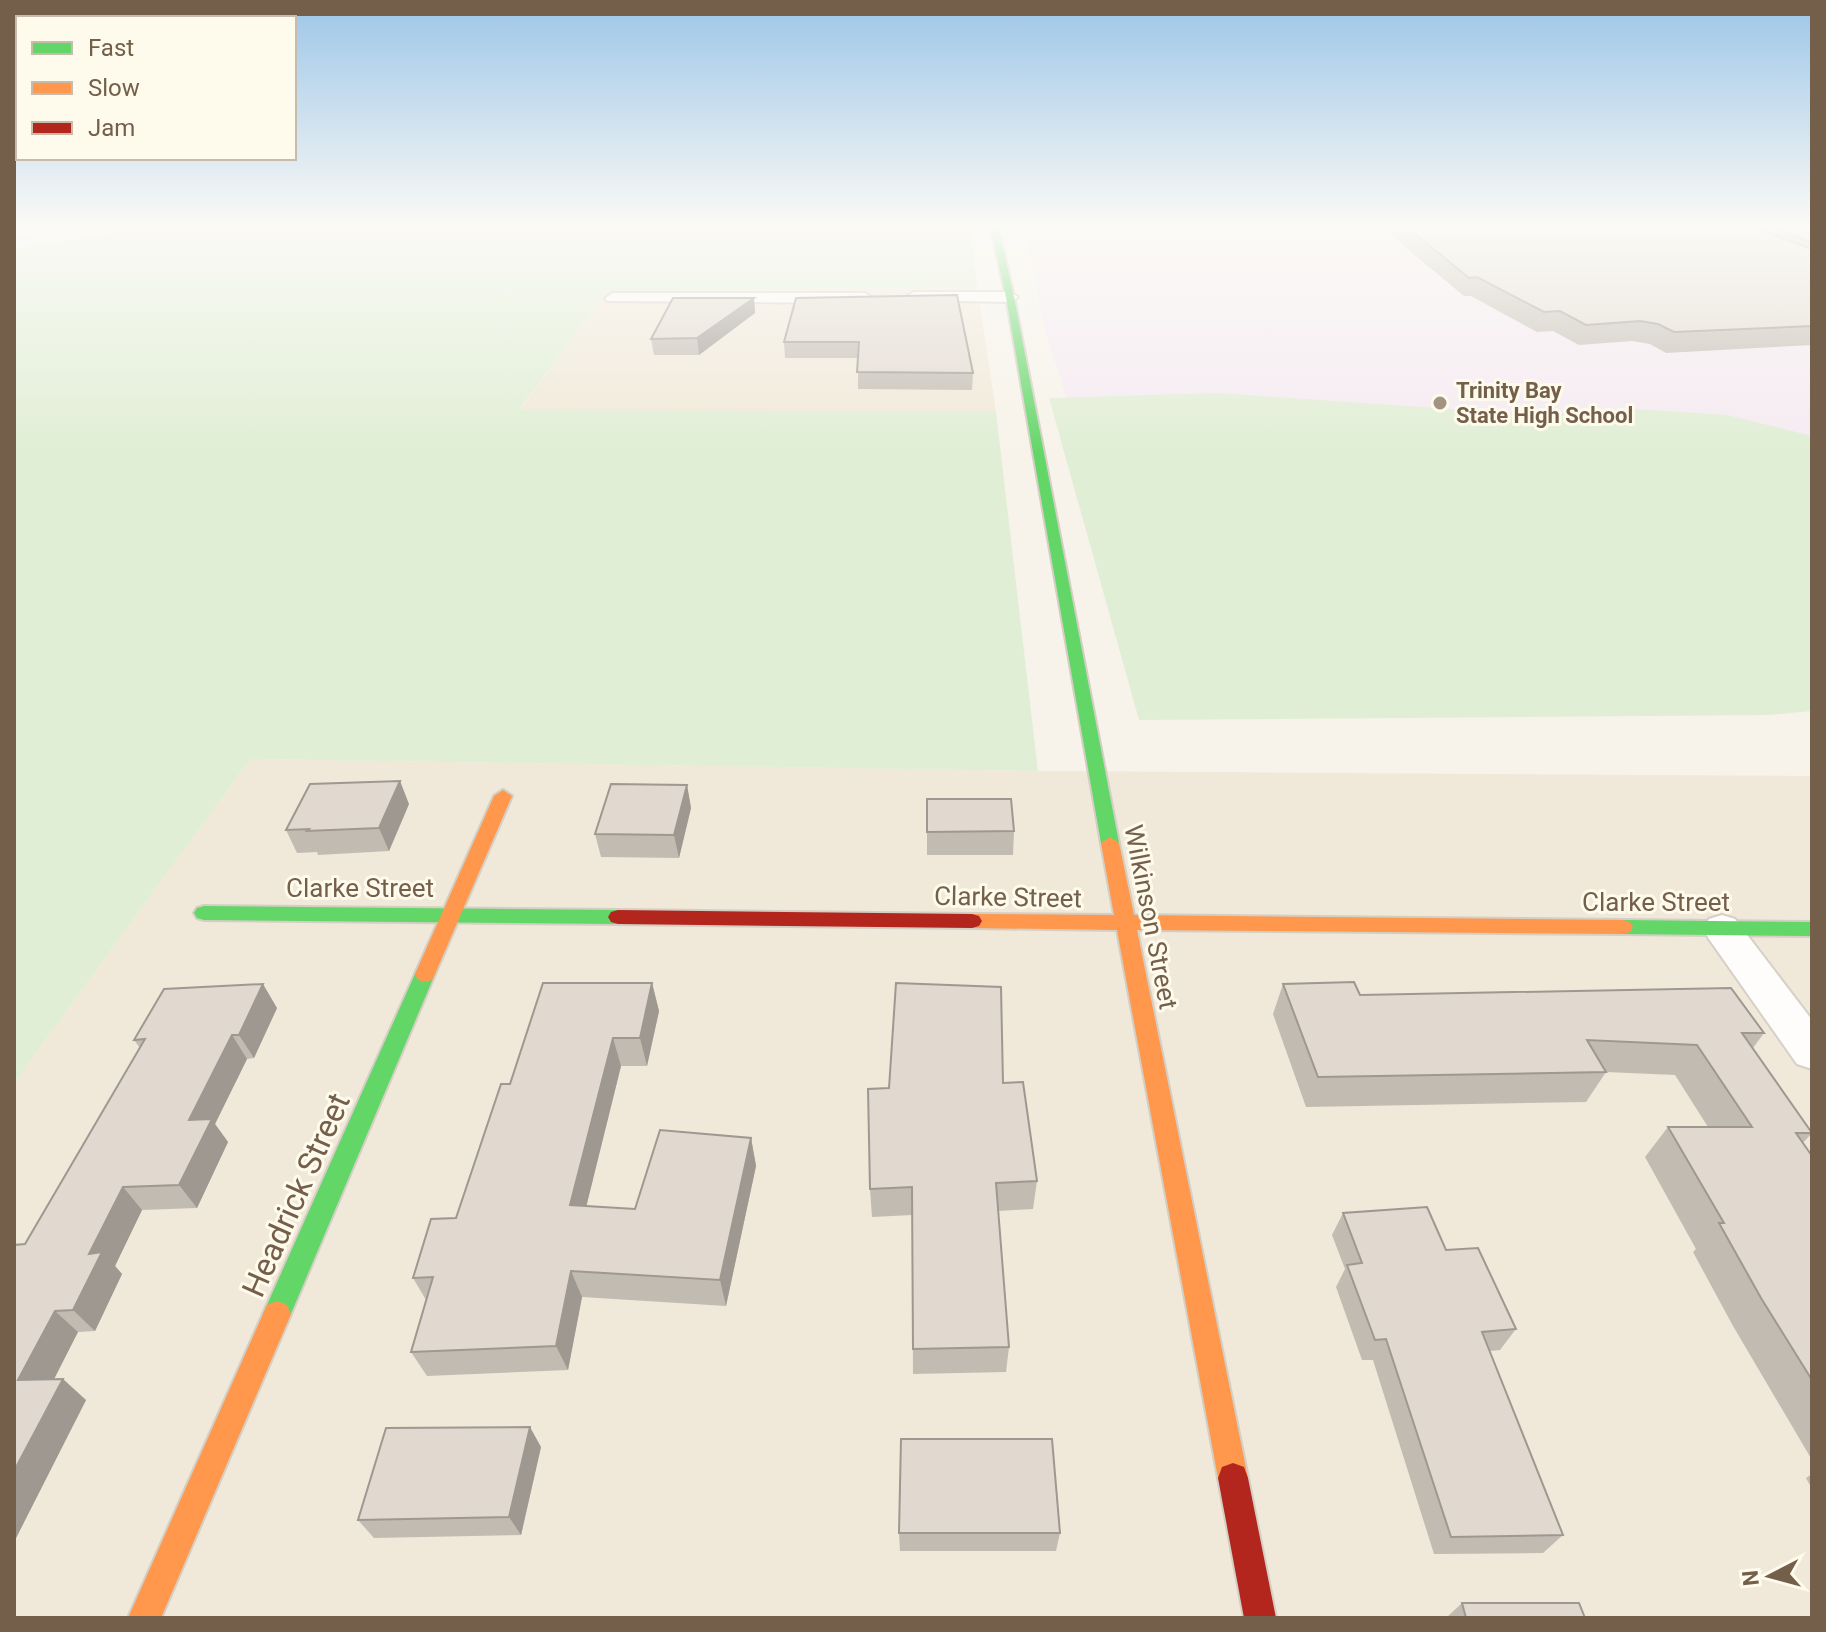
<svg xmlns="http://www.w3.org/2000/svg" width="1826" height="1632" font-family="Roboto,sans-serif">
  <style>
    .residential { fill: #f0e8d8 }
    .education { fill: #f5eaf2 }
    .green { fill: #e0eed5 }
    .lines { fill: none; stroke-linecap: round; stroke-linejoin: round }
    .stream { fill: #cce1e6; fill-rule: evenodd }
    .street-casing { stroke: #d6d0c9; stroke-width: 4 }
    .fast-casing { stroke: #d4cfc5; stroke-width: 4 }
    .slow-casing { stroke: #d4cfc5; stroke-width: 4 }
    .jam-casing { stroke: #d4cfc5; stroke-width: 4 }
    .street { fill: #fefdfc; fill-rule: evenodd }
    .fast { fill: #63d668; fill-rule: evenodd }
    .slow { fill: #ff974d; fill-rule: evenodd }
    .jam { fill: #b3261e; fill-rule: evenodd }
    .wall { fill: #c2bbb2 }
    .shaded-wall { fill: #9e9891 }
    .building { fill: #e1d9cf; stroke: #9e9891; stroke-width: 2 }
    .poi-dot { fill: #a29383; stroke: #fefaec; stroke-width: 3 }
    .labels { text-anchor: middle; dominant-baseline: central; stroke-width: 6; stroke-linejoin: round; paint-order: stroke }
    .far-poi-label { font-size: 22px; font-weight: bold; fill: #745f4b; stroke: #fefaec; text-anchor: start }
    .street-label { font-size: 26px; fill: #745f4b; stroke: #fefaec }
    .near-street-label { font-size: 32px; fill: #745f4b; stroke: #fefaec }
  </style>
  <rect width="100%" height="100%" fill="#f7f3ea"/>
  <g class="residential">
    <path d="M977 286 996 412 519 411 606 292Z"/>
    <path d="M250 759 1038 771 1812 776V1618H14V1083Z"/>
  </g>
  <path class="education" d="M1041 234H1812V480L1091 476 1045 330 1027 237Z"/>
  <g class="green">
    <path d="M159 225H971L977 286 606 292 519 410 996 412 1038 771 250 759 14 1083V249Z"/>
    <path d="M1219 393 1538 415 1635 409 1727 415 1812 436V711L1770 715 1139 720 1049 398Z"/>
  </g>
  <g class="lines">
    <path class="stream" d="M95 225H106L14 242V240Z"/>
    <g class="street-casing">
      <g id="street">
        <path d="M41 225H73L14 238V230Z"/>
        <path d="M994 225H1527L1529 228 1522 232 995 233 988 229Z"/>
        <path d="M914 292H1010L1018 297 1010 302 908 300 906 297Z"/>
        <path d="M613 293H865L873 298 865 303 607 301 605 298Z"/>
        <path d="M1722 915 1735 919 1812 1020V1069L1797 1064 1709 939 1703 929 1709 919Z"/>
      </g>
    </g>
    <g class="fast-casing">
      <g id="fast">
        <path d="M990 225H998L1014 297 1119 843 1110 849 1101 843 1006 297Z"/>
        <path d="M204 906 618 910 625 912 628 917 625 922 618 924 204 920 197 918 194 913 197 908Z"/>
        <path d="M1623 920 1812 922V936L1623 934 1616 932 1613 927 1616 922Z"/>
        <path d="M425 966 432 968 435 974 287 1323 277 1327 267 1323 263 1314 267 1305 415 974 418 968Z"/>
      </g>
    </g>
    <g class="slow-casing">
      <g id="slow">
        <path d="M503 790 512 796 435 974 432 980 425 982 418 980 415 974 494 796Z"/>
        <path d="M1110 837 1119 843 1134 915 1623 920 1630 922 1633 927 1630 932 1623 934 1137 930 1248 1478 1244 1489 1233 1493 1222 1489 1218 1478 1117 930 972 928 965 926 962 921 965 916 972 914 1114 915 1101 843Z"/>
        <path d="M277 1301 287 1305 291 1314 161 1618H128L267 1305Z"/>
      </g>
    </g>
    <g class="jam-casing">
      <g id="jam">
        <path d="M618 910 972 914 979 916 982 921 979 926 972 928 618 924 611 922 608 917 611 912Z"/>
        <path d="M1233 1463 1244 1467 1248 1478 1276 1618H1244L1218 1478 1222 1467Z"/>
      </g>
    </g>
    <use href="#street" class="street"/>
    <use href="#fast" class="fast"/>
    <use href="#slow" class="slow"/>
    <use href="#jam" class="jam"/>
  </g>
  <g class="wall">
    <path d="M1394 225 1465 228 1756 229 1758 225H1812V345L1666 353 1650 344 1632 341 1579 345 1553 331 1537 332 1471 296H1464L1392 236Z"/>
    <path d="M754 298 755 313 699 355H654L651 339Z"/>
    <path d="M796 298 973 373 972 390 858 389V358H785L784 342Z"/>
    <path d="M687 785 691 808 679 858 601 857 595 834Z"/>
    <path d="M927 799 1014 831 1013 855H927Z"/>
    <path d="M409 804 389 851 318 855 317 852 297 853 286 830Z"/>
    <path d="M652 983 659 1011 647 1066H621L586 1206 635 1209 751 1138 756 1166 726 1306 582 1297 568 1370 427 1376 411 1352 426 1300 413 1278 456 1218 510 1084Z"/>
    <path d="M1283 984 1360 995 1764 1033 1753 1048 1812 1133 1803 1143 1812 1156V1460L1733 1326 1693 1252 1696 1249 1645 1157 1668 1127H1708L1675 1075 1606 1072 1586 1102 1306 1107 1273 1014Z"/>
    <path d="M277 1008 254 1058 247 1059 215 1124 228 1142 197 1208 142 1210 115 1266 122 1274 95 1331 78 1332 53 1379 86 1400 14 1542V1245L25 1244 140 1048 134 1040Z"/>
    <path d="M1003 1083 1037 1181 1033 1209 998 1211 1009 1347 1006 1372 913 1374 912 1215 872 1217 870 1189Z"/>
    <path d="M1343 1213 1446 1250 1516 1329 1500 1350 1490 1351 1563 1535 1543 1553 1434 1554 1373 1360H1362L1336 1287 1345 1269 1332 1235Z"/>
    <path d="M541 1447 521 1535 374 1538 358 1520Z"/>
    <path d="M1812 1474V1489L1806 1478Z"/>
    <path d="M899 1533H1060L1056 1551H900Z"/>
    <path d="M1462 1603 1585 1618H1446Z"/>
  </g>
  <g class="shaded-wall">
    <path d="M754 298 755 313 699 355 697 338Z"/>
    <path d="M400 781 409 804 389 851 379 828Z"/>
    <path d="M687 785 691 808 679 858 674 835Z"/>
    <path d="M652 983 659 1011 647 1066 640 1038Z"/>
    <path d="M263 984 277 1008 254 1058 239 1035Z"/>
    <path d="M232 1035 247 1059 215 1124 228 1142 197 1208 179 1185 189 1120Z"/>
    <path d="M613 1038 621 1066 580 1232 570 1205Z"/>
    <path d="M751 1138 756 1166 726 1306 720 1280Z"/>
    <path d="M123 1187 142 1210 115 1266 122 1274 95 1331 73 1310 89 1254Z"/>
    <path d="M571 1271 582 1297 568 1370 556 1346Z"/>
    <path d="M55 1311 78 1332 43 1401 18 1380Z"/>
    <path d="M63 1379 86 1400 14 1542V1471Z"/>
    <path d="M530 1427 541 1447 521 1535 509 1517Z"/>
  </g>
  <g class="building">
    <path d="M1404 225 1465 228 1573 225H1746L1812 249V326L1674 332 1658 324 1640 321 1586 325 1560 311 1544 312 1477 277 1469 278Z"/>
    <path d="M1769 225H1812V243Z"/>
    <path d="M957 295 973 373 857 372 859 342H784L796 298Z"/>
    <path d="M673 298H754L697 338 651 339Z"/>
    <path d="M400 781 379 828 307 831 309 829 286 830 310 784Z"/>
    <path d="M611 784 687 785 674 835 595 834Z"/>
    <path d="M927 799H1011L1014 831 927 832Z"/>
    <path d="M1354 982 1360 995 1731 988 1764 1033H1742L1812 1133H1796L1812 1156V1380L1761 1298 1719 1223H1724L1668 1127H1752L1697 1045 1587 1040 1606 1072 1318 1077 1283 984Z"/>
    <path d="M543 983H652L640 1038H613L570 1205 635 1209 660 1130 751 1138 720 1280 571 1271 556 1346 411 1352 433 1277 413 1278 431 1219 456 1218 501 1084H510Z"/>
    <path d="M896 983 1001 987 1003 1083 1023 1082 1037 1181 996 1183 1009 1347 913 1349 912 1187 870 1189 868 1089 889 1088Z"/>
    <path d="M263 984 239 1035H232L189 1120 212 1119 179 1185 123 1187 89 1254 102 1252 73 1310 55 1311 18 1380 63 1379 14 1471V1245L25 1244 145 1039 134 1040 164 989Z"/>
    <path d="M1427 1207 1446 1250 1478 1248 1516 1329 1482 1332 1563 1535 1451 1537 1386 1339 1375 1340 1347 1265 1362 1263 1343 1213Z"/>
    <path d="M530 1427 509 1517 358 1520 386 1428Z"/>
    <path d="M901 1439H1052L1060 1533H899Z"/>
    <path d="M1462 1603H1579L1585 1618H1466Z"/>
  </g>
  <linearGradient id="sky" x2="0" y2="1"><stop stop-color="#9dc6e7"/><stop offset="0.5" stop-color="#fbfaf6"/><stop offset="1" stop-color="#fbfaf6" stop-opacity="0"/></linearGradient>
  <rect width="1826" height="454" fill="url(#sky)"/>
  <circle class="poi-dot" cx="1440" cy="403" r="8"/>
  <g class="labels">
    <g class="far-poi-label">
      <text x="1456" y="390">Trinity Bay<tspan x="1456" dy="25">State High School</tspan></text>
    </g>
    <g class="street-label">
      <text x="360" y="888">Clarke Street</text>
      <text transform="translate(1008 897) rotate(1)">Clarke Street</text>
      <text x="1656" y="902">Clarke Street</text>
      <text transform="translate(1151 917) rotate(79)">Wilkinson Street</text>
    </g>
    <g class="near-street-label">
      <text transform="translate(296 1195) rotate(-66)">Headrick Street</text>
    </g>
  </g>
  <rect width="1826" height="1632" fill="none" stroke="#745f4b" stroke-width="32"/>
  <rect x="16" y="16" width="280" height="144" fill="#fefaec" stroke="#c7bcac" stroke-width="2"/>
  <rect x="32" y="42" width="40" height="12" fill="#63d668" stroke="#c7bcac" stroke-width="2"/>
  <text x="88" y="56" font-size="24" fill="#745f4b">Fast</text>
  <rect x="32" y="82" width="40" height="12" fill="#ff974d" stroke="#c7bcac" stroke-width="2"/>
  <text x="88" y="96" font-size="24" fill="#745f4b">Slow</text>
  <rect x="32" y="122" width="40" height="12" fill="#b3261e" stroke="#c7bcac" stroke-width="2"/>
  <text x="88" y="136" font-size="24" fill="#745f4b">Jam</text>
  <g transform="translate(1770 1576) rotate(264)" stroke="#fefaec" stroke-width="6" paint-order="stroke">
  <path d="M0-6L14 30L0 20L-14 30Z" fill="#745f4b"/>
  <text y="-12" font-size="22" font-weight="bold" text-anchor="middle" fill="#745f4b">N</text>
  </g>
</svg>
